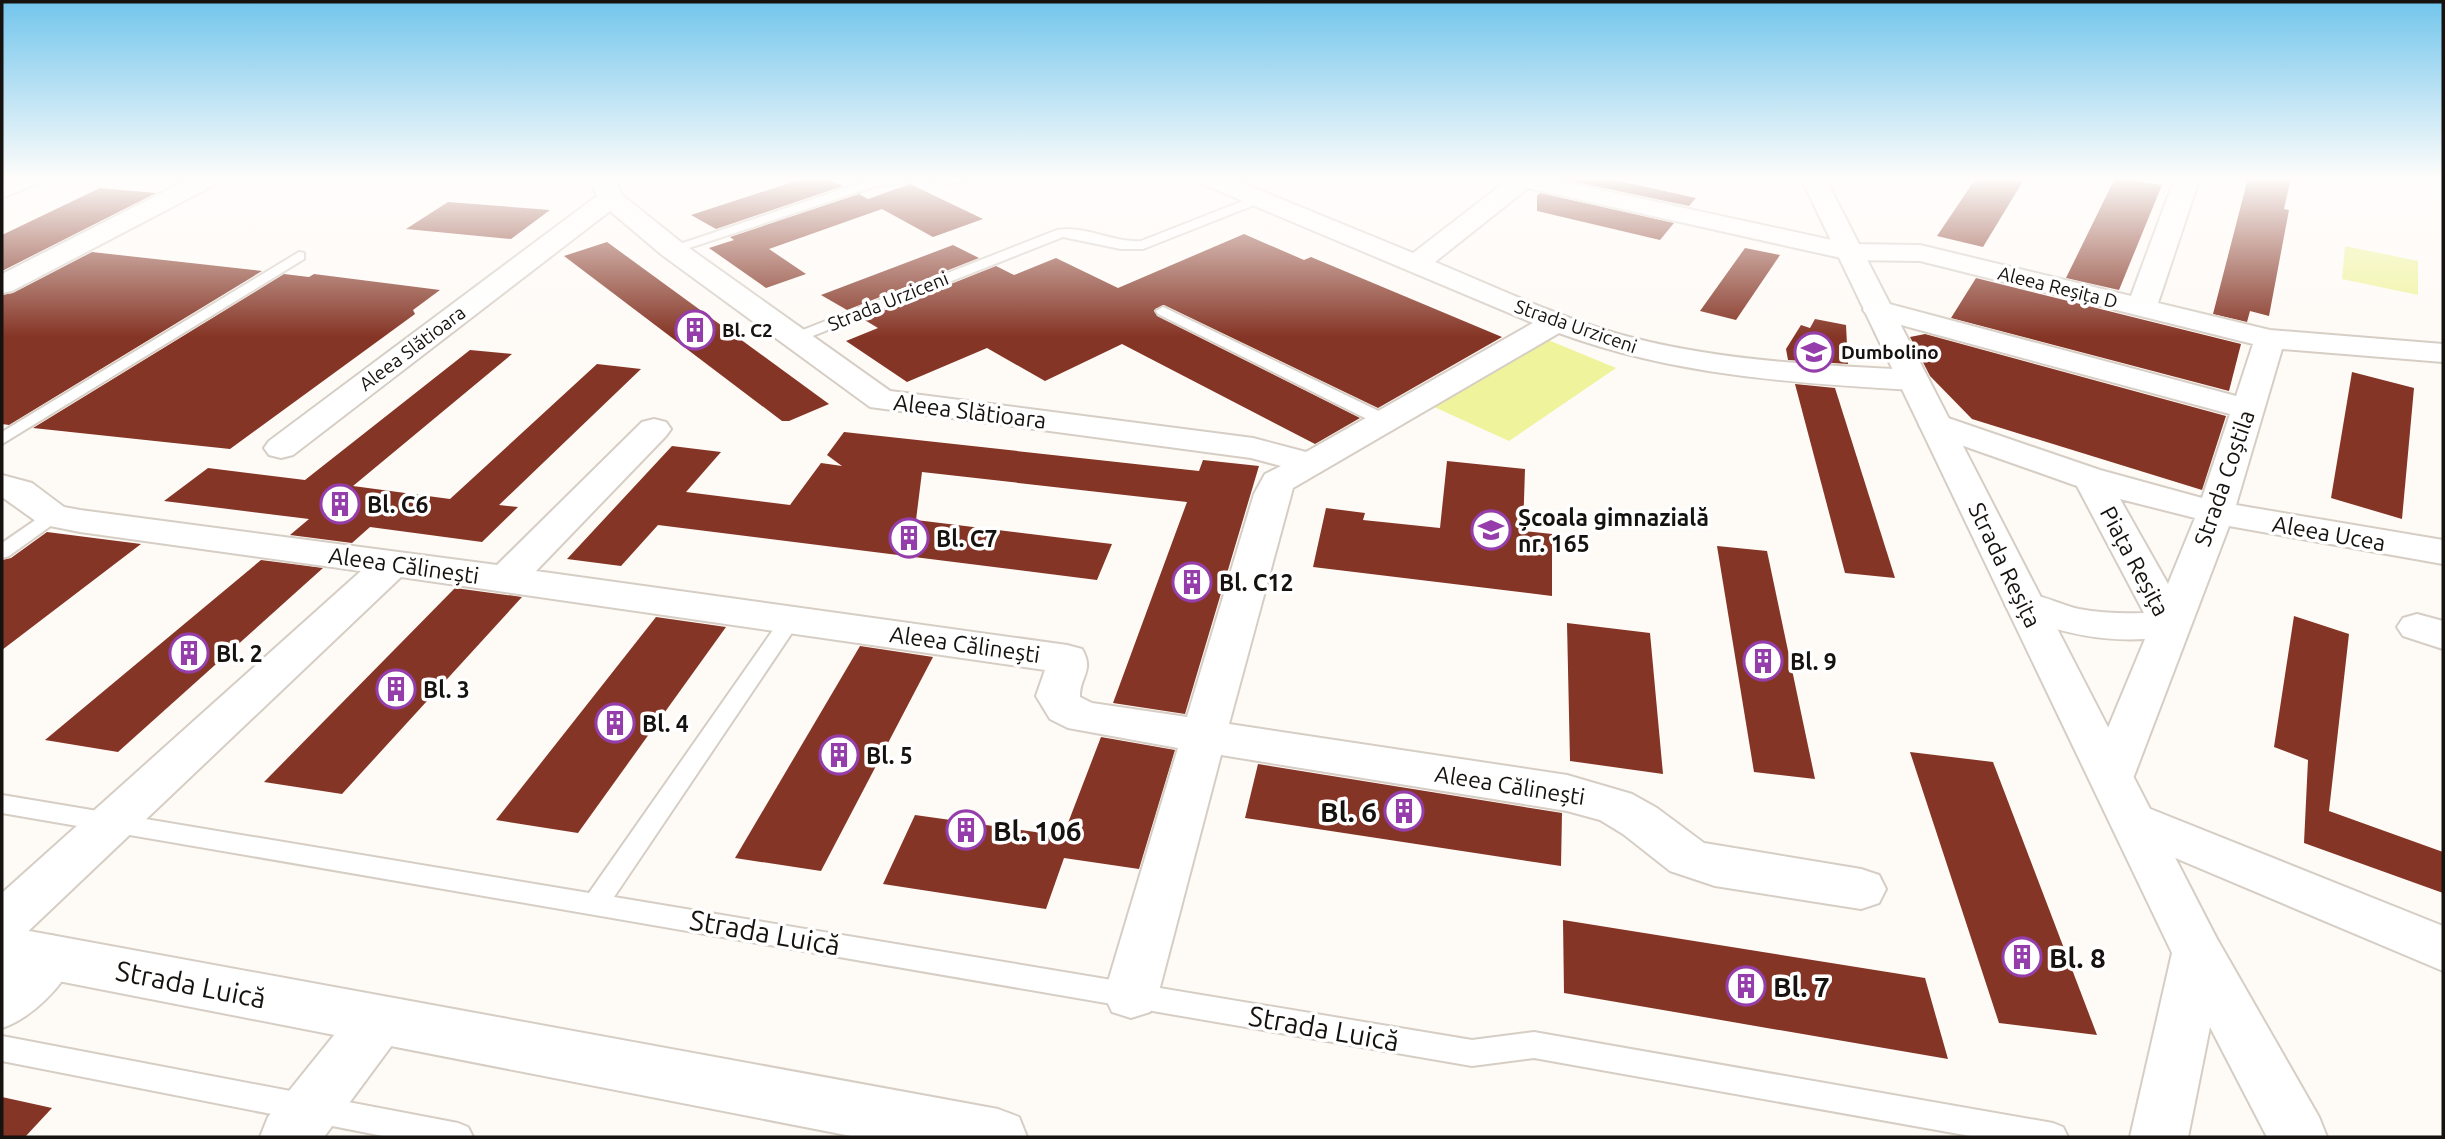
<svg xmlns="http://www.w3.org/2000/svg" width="2445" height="1139" font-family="Ubuntu,sans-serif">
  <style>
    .green { fill: #eff39c }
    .building { fill: #853525 }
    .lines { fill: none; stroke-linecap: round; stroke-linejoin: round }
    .service-casing { stroke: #d6cec5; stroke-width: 4 }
    .minor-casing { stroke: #d6cec5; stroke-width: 4 }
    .tertiary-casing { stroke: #d6cec5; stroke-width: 4 }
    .secondary-casing { stroke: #d6cec5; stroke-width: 4 }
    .primary-casing { stroke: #d6cec5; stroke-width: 4 }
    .service { fill: #fff; fill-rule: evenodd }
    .minor { fill: #fff; fill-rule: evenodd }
    .tertiary { fill: #fff; fill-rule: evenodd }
    .secondary { fill: #fff; fill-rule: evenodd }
    .primary { fill: #fff; fill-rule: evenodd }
    .tram { stroke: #8d8a86; stroke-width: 2 }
    .labels { text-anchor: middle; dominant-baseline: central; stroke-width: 7; stroke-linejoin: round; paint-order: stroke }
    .far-street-label { font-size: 19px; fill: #15120f; stroke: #fff }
    .far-poi-label { font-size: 19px; font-weight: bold; fill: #15120f; stroke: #fff; text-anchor: start }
    .street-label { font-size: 23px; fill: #15120f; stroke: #fff }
    .poi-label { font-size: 23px; font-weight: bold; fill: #15120f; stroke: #fff; text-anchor: start }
    .near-poi-label { font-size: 28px; font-weight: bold; fill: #15120f; stroke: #fff; text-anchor: start }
    .near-street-label { font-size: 28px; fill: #15120f; stroke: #fff }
  </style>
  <rect width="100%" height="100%" fill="#fefaf6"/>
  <g class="green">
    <path d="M2345 246 2418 261V295L2342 279Z"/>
    <path d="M1541 337 1616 368 1509 441 1432 406Z"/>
  </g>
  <g class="building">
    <path d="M805 178H825L843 186 716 229 691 215Z"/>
    <path d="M1557 178H1606L1696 198 1689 206Z"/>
    <path d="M1976 178H2025L1983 247 1937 236Z"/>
    <path d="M2115 178 2162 185 2119 290 2066 278Z"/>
    <path d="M2248 178H2291L2284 209 2289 210 2269 316 2250 311 2247 322 2213 314Z"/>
    <path d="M910 184 983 219 933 237 882 209 769 249 806 274 766 288 709 248 734 240 730 237 859 194 868 199Z"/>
    <path d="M100 188 156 193 2 271V235Z"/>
    <path d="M1540 193 1674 223 1660 240 1537 211V196Z"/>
    <path d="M448 202 550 210 511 239 406 229Z"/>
    <path d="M1244 234 1304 260 1311 257 1502 337 1378 408 1164 305 1155 309 1157 316 1360 418 1315 444 1122 344 1045 381 987 348 907 382 846 341 878 328 863 319 996 266 1014 275 1056 258 1118 288Z"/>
    <path d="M607 242 829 404 789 421H782L564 256Z"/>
    <path d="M953 245 979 258 847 310 821 295Z"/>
    <path d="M1745 248 1780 255 1736 320 1700 311Z"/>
    <path d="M92 252 262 271 9 425 2 424V295L13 293Z"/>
    <path d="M284 274 309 277 314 274 440 290 413 310 415 314 230 449 33 428Z"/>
    <path d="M1976 278 2241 344 2229 391 1951 318Z"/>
    <path d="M1815 319 1846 325 1848 364 1788 360 1786 349 1801 325 1810 328Z"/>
    <path d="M1925 334 2226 416 2202 490 1972 419 1930 376 1910 337Z"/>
    <path d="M470 350 512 354 353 486 450 499 597 364 641 369 499 505 518 507 482 542 370 527 352 543 290 535 309 519 164 501 208 468 305 480Z"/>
    <path d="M2352 372 2414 388 2402 519 2331 498Z"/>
    <path d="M1795 384 1835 388 1895 578 1845 573Z"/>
    <path d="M844 432 1199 471 1203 460 1259 466 1185 714 1113 703 1187 502 922 472 916 520 1112 544 1097 580 658 525 621 566 567 559 672 446 721 452 686 492 790 505 821 463 842 466 827 455Z"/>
    <path d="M1447 461 1525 469 1523 531 1552 534V596L1313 567 1326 508 1365 513 1363 520 1440 528Z"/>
    <path d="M47 532 141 544 2 650V560L11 558Z"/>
    <path d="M1717 546 1767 551 1815 779 1754 772Z"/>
    <path d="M261 560 323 568 118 752 45 740Z"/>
    <path d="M455 588 522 597 342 794 264 782Z"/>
    <path d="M2294 616 2349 634 2329 811 2443 852V893L2304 843 2308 760 2274 747Z"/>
    <path d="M656 617 726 627 578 833 496 820Z"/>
    <path d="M1567 623 1650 633 1663 774 1570 761Z"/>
    <path d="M860 646 933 657 821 871 735 858Z"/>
    <path d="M1101 737 1175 750 1139 869 1064 858 1046 909 883 884 915 815 1063 836Z"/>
    <path d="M1910 752 1993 762 2097 1035 1999 1023Z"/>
    <path d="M1258 764 1562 813 1561 866 1245 818Z"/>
    <path d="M1563 920 1925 978 1948 1059 1564 993Z"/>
    <path d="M2 1097 52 1108 25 1137H2Z"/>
  </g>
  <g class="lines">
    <g class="service-casing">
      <g id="service">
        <path d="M885 178H914L908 182 876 186 677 252 672 253 665 249 870 180Z"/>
        <path d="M922 178H971C961 185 932 185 922 178Z"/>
        <path d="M1258 195 1264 199 1262 202 1143 249H1121L1063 237 800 341 795 343 787 338 790 335 1057 230C1085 225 1112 243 1141 241Z"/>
        <path d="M299 252 304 253V259L2 444V432Z"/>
        <path d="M1163 307 1391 417 1393 421 1391 425H1379L1158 314 1156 311Z"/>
        <path d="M53 511 59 512 62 516 59 520 9 556 2 558V543L47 512Z"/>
        <path d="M792 611 799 613 802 618 614 897 1472 1040 1534 1032 2053 1123 2063 1127 2068 1137H1976L1534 1058 1472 1066 2 813V795L589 893 785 613Z"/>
        <path d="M2 1036 458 1123 468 1127 473 1137H388L2 1061Z"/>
      </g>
    </g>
    <g class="minor-casing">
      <g id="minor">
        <path d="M191 178H221L218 183 12 291 2 293V274Z"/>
        <path d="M590 178H614L621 194 682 243 890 391 1253 438 1306 452 1533 323 1200 183 1197 178H1230L1413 253 1505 182 1502 178H1546L1850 244 1920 245 2131 296 2173 183 2170 178H2195L2198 183 2158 303 2270 330 2443 344V362L2282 349 2236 505 2443 540V564L2229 526 2134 776 2127 788 2111 793 2095 788 2088 776 2145 639C2098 642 2054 631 2011 614L2005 605 2011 596C2035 589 2055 604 2079 609 2101 613 2122 614 2144 613L2077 486 1924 432 1919 425 1924 418 1936 415 1948 418 2100 470 2202 498 2230 414 1868 316 1863 310 1868 304 1878 301 2236 396 2253 344 1920 261 1850 260 1528 188 1435 262C1495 287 1556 316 1618 334 1715 361 1814 365 1913 370L1924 373 1929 380 1924 387 1913 390C1792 383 1673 375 1559 333L1293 488 1229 724 1567 775 1632 794 1657 808 1704 843 1861 869 1879 875 1886 889 1879 903 1861 909 1715 886 1670 871 1623 834 1600 820 1567 811 1221 755 1158 995 1150 1012 1131 1018 1112 1012 1104 995 1178 748 1068 728 1050 719 1036 696 1045 670 401 577 20 939 2 945V893L361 571 80 532 40 524 2 497V475L32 483 64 507 80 510 497 565 642 422 654 419 666 422 671 429 666 436 536 571 1067 645 1082 649C1095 671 1079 677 1080 697L1092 703 1187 717 1254 494 1265 474 1281 466 1251 458 870 407 662 255 610 211 293 455 281 458 269 455 264 448 269 441 597 196ZM2120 499 2195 518 2168 584Z"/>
        <path d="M2417 614 2443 621V649L2403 636 2397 627 2403 618Z"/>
        <path d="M2133 802 2443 926V971L2116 833 2109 820 2116 807Z"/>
        <path d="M51 935 69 941 77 957C63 986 32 1018 2 1028V970L33 941Z"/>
        <path d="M379 996 398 1003 406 1020 398 1037 324 1137H260L268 1117 360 1003Z"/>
      </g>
    </g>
    <g class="tertiary-casing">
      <path id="tertiary" d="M1801 178H1825L2216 937 2319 1117 2327 1137H2267L2210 1027 2188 1137H2130L2172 953Z"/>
    </g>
    <g class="secondary-casing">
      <path id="secondary" d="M2 926 998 1109 1019 1117 1027 1137H856L2 970Z"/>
    </g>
    <g class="primary-casing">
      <path id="primary" d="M11 178H42L39 183 2 198V182Z"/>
    </g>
    <use href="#service" class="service"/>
    <use href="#minor" class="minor"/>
    <use href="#tertiary" class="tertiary"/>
    <use href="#secondary" class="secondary"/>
    <use href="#primary" class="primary"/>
    <path class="tram" d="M2 181 10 178"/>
  </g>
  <linearGradient id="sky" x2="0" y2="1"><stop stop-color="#72c5ec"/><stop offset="0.53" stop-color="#fffdfb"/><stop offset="1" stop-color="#fffdfb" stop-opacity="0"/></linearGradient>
  <rect width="2445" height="337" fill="url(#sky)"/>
  <defs>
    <g id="building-ring" transform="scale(2.0125)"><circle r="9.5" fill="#fff" stroke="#953eab" stroke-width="1.5"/><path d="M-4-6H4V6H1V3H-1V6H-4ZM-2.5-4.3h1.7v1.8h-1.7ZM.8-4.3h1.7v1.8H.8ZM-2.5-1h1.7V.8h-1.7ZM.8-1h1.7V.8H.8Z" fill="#953eab"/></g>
    <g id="school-ring" transform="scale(2.0125)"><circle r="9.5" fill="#fff" stroke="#953eab" stroke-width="1.5"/><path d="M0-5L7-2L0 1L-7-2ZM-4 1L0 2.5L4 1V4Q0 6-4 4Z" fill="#953eab"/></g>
  </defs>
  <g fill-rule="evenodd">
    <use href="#building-ring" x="695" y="330"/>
    <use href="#school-ring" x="1814" y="352"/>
    <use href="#building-ring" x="340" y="504"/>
    <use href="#school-ring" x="1491" y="530"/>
    <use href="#building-ring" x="909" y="538"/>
    <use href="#building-ring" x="1192" y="582"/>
    <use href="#building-ring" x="189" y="653"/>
    <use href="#building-ring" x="1763" y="661"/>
    <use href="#building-ring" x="396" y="689"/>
    <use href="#building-ring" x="615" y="723"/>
    <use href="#building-ring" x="839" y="755"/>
    <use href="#building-ring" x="1404" y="811"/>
    <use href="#building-ring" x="966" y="830"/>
    <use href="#building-ring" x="2022" y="957"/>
    <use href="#building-ring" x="1746" y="986"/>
  </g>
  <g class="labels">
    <g class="far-street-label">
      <text transform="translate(2058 287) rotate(14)">Aleea Reșița D</text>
      <text transform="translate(888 301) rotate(-22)">Strada Urziceni</text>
      <text transform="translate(1576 326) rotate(19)">Strada Urziceni</text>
      <text transform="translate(412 348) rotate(-37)">Aleea Slătioara</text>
    </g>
    <g class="far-poi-label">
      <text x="722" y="330">Bl. C2</text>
      <text x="1841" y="352">Dumbolino</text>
    </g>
    <g class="street-label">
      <text transform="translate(970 411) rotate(7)">Aleea Slătioara</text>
      <text transform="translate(2224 478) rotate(-71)">Strada Coștila</text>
      <text transform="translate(2329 533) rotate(10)">Aleea Ucea</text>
      <text transform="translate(2135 561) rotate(62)">Piața Reșița</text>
      <text transform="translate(404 565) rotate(8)">Aleea Călinești</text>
      <text transform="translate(2005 565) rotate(64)">Strada Reșița</text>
      <text transform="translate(965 644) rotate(8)">Aleea Călinești</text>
      <text transform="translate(1510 785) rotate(9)">Aleea Călinești</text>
    </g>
    <g class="poi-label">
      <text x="367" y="504">Bl. C6</text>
      <text x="1518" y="517">Școala gimnazială<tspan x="1518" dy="26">nr. 165</tspan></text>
      <text x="936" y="538">Bl. C7</text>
      <text x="1219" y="582">Bl. C12</text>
      <text x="216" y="653">Bl. 2</text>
      <text x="1790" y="661">Bl. 9</text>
      <text x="423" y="689">Bl. 3</text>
      <text x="642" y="723">Bl. 4</text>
      <text x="866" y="755">Bl. 5</text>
    </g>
    <g class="near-poi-label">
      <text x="1377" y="811" text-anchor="end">Bl. 6</text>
      <text x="993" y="830">Bl. 106</text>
      <text x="2049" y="957">Bl. 8</text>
      <text x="1773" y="986">Bl. 7</text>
    </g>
    <g class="near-street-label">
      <text transform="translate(765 932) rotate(10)">Strada Luică</text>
      <text transform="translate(191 984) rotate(11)">Strada Luică</text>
      <text transform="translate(1324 1028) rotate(10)">Strada Luică</text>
    </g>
  </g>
  <rect width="2445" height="1139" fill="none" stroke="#15120f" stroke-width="7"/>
</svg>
